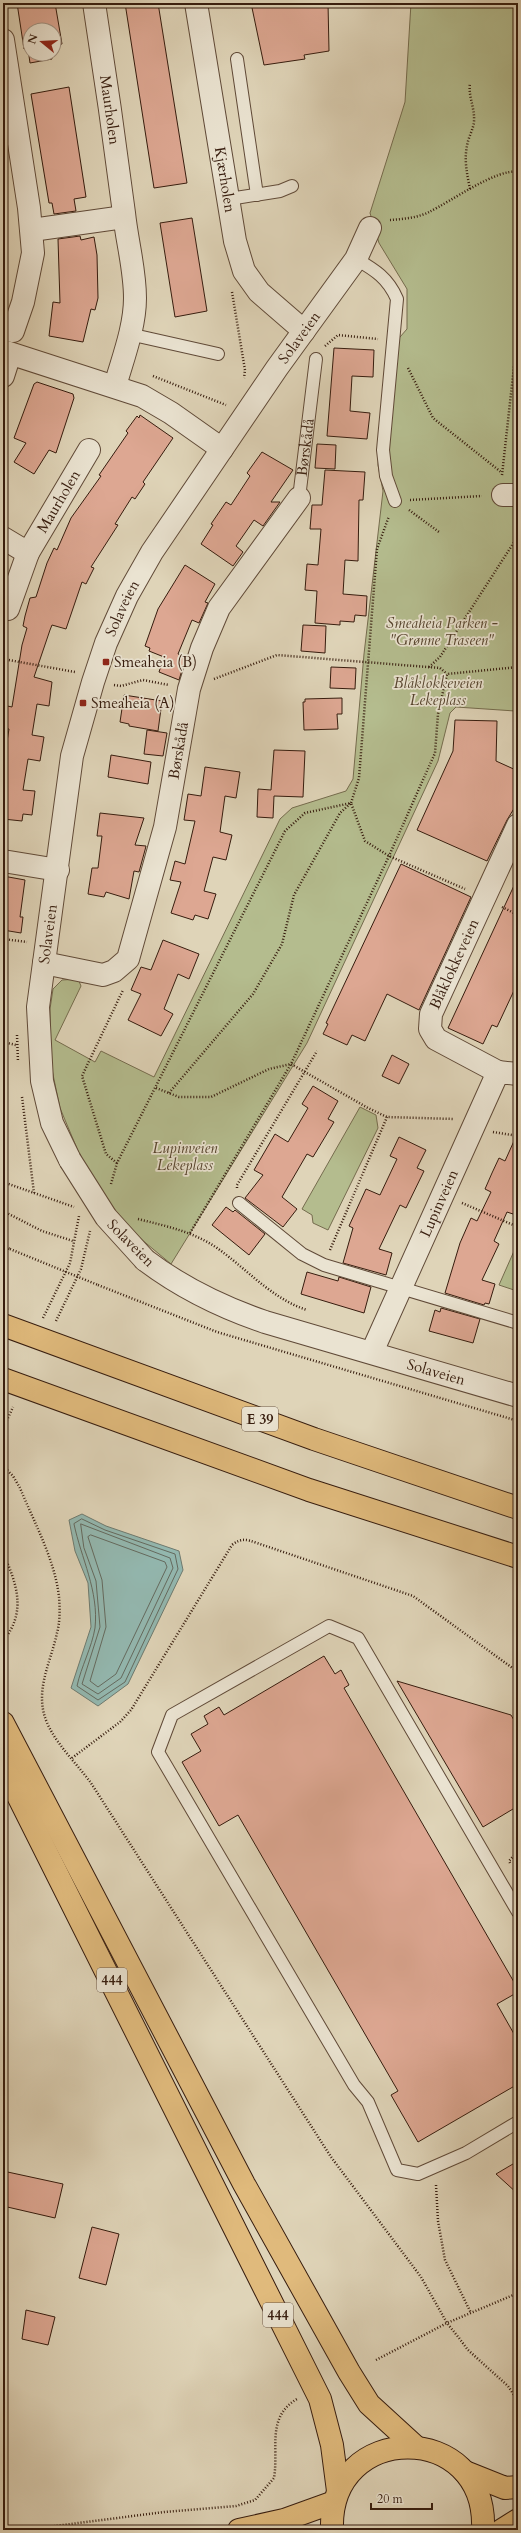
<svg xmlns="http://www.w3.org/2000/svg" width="521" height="2533" font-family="Cardo,serif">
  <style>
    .green { fill: #b4bc8e; stroke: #756c4e }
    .water { fill: #93b8b0; stroke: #6e7a6f }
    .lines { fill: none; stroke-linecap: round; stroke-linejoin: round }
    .shore { stroke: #646a5f; stroke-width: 1 }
    .building { fill: #dda792; stroke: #361c0e }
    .lane-casing { stroke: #604a38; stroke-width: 14 }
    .street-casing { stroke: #604a38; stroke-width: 24 }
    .primary-casing { stroke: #361c0e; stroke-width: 24 }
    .highway-casing { stroke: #361c0e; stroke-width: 24 }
    .path { stroke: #361c0e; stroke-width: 2.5; stroke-dasharray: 1 2; stroke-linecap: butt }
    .lane { stroke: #eae3d1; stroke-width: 12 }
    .street { stroke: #eae3d1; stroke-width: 22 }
    .primary { stroke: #e0ba7c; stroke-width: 22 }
    .highway { stroke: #e0ba7c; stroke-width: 22 }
    .street-bridge-casing { stroke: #604a38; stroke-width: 24; stroke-linecap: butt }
    .path-bridge { stroke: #361c0e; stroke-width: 2.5; stroke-dasharray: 1 2; stroke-linecap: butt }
    .street-bridge { stroke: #eae3d1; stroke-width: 22 }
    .poi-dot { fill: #8f2418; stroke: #eae3d1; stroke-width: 1.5 }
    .labels { text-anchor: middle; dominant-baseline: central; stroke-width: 3.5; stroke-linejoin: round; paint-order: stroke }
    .shield { fill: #eae3d1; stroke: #6c5848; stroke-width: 1 }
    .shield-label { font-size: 14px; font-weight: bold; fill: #361c0e }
    .street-label { font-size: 15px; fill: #361c0e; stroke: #eae3d1 }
    .park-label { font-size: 15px; font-style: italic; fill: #56442e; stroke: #eae3d1 }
    .poi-label { font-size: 15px; fill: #361c0e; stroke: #eae3d1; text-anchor: start }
  </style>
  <rect width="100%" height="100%" fill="#dfd4b8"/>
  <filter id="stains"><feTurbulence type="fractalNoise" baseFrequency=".005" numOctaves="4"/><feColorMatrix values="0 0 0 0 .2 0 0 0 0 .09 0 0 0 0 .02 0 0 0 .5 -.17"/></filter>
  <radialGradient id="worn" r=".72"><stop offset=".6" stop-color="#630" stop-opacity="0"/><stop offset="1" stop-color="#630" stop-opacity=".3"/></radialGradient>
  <g class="green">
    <path d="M411 3H518V695L515 711 456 707 450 713 438 761 307 1043 171 1264 129 1229 86 1170 60 1108 51 1065 50 1009 53 989 62 980 78 979 81 986 55 1040 95 1062 101 1051 154 1077 280 819 292 808 346 791 353 779 364 654 383 491 378 465 386 353 407 329V289L379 243 370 213 405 102Z"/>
    <path d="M360 1107 376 1115 378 1128 328 1230 313 1223 312 1215 302 1209Z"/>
    <path d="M518 1242V1289L517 1291 499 1285Z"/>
  </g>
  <path class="water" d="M82 1514 106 1526 179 1551 183 1570 128 1684 98 1706 71 1688 91 1627 88 1583 75 1551 69 1520Z"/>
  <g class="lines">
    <g class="shore">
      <path d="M82 1519 105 1530 175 1554 178 1569 125 1682 98 1700 77 1686C81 1667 92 1647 95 1628 99 1591 81 1558 74 1524Z"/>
      <path d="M81 1524 170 1558 173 1568 121 1678 98 1694 82 1684 100 1627 96 1581 84 1548Z"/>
      <path d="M91 1535 165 1562 167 1567 116 1674 98 1687 90 1681 106 1627 102 1580 88 1537Z"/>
    </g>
  </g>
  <g class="building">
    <path d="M17 3H55L62 44 54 45V30H30V54H51L52 59 30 63 28 49H24Z"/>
    <path d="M125 3H158L187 183 154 188Z"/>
    <path d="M251 3H328L329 51 304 55 305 59 264 65Z"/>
    <path d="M69 87 86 197 74 199 76 211 54 214 52 203H49L31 94Z"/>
    <path d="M192 218 207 311 175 317 160 223Z"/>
    <path d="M80 236 81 240 94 237 97 255 98 298 95 310 91 309 83 342 49 336 53 302 60 303 58 239Z"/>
    <path d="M334 348 374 350 373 377 352 376 350 411 370 413 367 439 327 436Z"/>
    <path d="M37 382 73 394 74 398 56 453 49 450 34 474 14 462 26 443 14 438 34 384Z"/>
    <path d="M140 415 173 438 143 482 145 484 135 499 132 497 115 524 118 525 91 567 94 568 86 584 82 582 66 629 52 625 50 630 34 677 52 682 49 706 37 704 32 735 44 737 40 761 28 759 23 790 35 791 32 815 23 814 22 821 3 819V766L9 729 3 728V705L12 707 22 645 27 628 23 626 25 616 30 598 36 597 47 563 54 548 57 550 71 518 101 476 99 475 128 433 126 431 137 416 139 418Z"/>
    <path d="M317 444 336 445 335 469 315 468Z"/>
    <path d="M262 452 293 470 271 502H280L263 526 254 520 236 546 243 552 233 566 201 544 213 525 211 524 226 502 231 505 250 476 247 473Z"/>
    <path d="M325 470 365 472 363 500H359L358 561 345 560 343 594 367 596 366 616 355 615 354 622 340 621V625L315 623 317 591 305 590 307 564 318 565 321 529H310L312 505H322Z"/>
    <path d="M185 565 215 584 205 602 208 603 199 623 192 620 178 654 186 657 179 680 159 672 164 657 149 651 150 648 145 646 158 609Z"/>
    <path d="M303 625 326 626 325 653 301 651Z"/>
    <path d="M331 667 356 668 355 689 330 688Z"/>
    <path d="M124 695 162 701 158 731 129 726V724L120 722Z"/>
    <path d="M342 698V714H337L338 729 304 730 303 702H305V699Z"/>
    <path d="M455 720 497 721 496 761 518 771V802L507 820 487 861 417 830 453 751Z"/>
    <path d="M147 730 167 733 163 756 144 754Z"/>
    <path d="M274 750 305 751 303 797 274 796 273 818 257 817 258 789 271 790Z"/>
    <path d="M111 755 151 762 148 784 108 777Z"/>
    <path d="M205 767 240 772 236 798 225 796 220 832 232 835 226 860 213 857 204 891 216 894 208 919 195 915 193 920 171 913 181 882 170 880 175 861 185 864 195 821 184 820 188 794 201 796Z"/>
    <path d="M100 813 144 818 135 845 146 846 145 850 139 872 134 871 129 899 106 892 104 897 88 894 92 868H98L102 836H97Z"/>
    <path d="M401 864 471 897 419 1010 387 994 365 1041 352 1035 347 1045 323 1034 328 1024 326 1023Z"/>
    <path d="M3 876 25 880 20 917H23L21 933 3 930Z"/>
    <path d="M518 877V982L497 1027 492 1025 483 1044 448 1028Z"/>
    <path d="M163 940 199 954 189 979 178 974 164 1009 173 1014 161 1036 128 1020 141 994 131 990 141 967 151 970Z"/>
    <path d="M392 1055 409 1064 399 1084 382 1076Z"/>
    <path d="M313 1086 338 1101 328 1119 334 1122 313 1157 307 1154 282 1197 297 1209 283 1227 245 1198 263 1175 254 1170 275 1134 288 1142 308 1108 302 1104Z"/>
    <path d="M518 1132V1203L513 1214 507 1212 494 1241 499 1244 482 1280 495 1284 489 1304 485 1303 484 1305 445 1293 460 1243 471 1218 477 1221 491 1192 485 1189 492 1173 499 1158 505 1161Z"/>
    <path d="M399 1137 426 1150 417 1168 424 1171 406 1208 400 1205 379 1249 392 1253 386 1275 343 1263 353 1228 349 1226 366 1189 380 1195 397 1159 390 1156Z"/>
    <path d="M226 1207 233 1212 235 1210 265 1234 249 1255 212 1225Z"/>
    <path d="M307 1272 338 1281 339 1277 371 1287 364 1313 301 1294Z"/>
    <path d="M441 1308 480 1319 473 1343 429 1331 435 1310 440 1312Z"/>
    <path d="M324 1656 335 1674 341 1670 349 1685 344 1688 518 1989V1992L497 2004 518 2041V2084L418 2142 391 2095 398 2091 238 1815 219 1826 182 1762 201 1751 191 1734 208 1724 204 1716 219 1707 224 1715Z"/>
    <path d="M397 1681 511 1715 518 1727V1806L483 1827Z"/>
    <path d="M518 2161V2194L496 2174Z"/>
    <path d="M3 2171 63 2184 55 2218 3 2206Z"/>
    <path d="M92 2227 119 2234 106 2285 79 2278Z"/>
    <path d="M26 2310 55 2317 48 2345 22 2339Z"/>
  </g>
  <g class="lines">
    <g class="lane-casing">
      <g id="lane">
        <path d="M237 59 257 195"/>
        <path d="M229 199 280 191 292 186"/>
        <path d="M356 259C375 270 388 278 397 299L383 450 386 476 395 501"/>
        <path d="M129 334 218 354"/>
        <path id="s1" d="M299 498 316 359"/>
        <path d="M239 1203 302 1254 324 1265 518 1323"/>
        <path d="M518 1912 358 1638 329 1626 172 1715 158 1752 354 2085 368 2102 397 2170 418 2174 466 2153 518 2122"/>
      </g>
    </g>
    <g class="street-casing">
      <g id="street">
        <path id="s2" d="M94 3C105 73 115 143 124 213 127 242 135 269 135 298 135 327 123 358 115 386"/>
        <path id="s3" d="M196 3 235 241 244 271 259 292 304 331"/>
        <path d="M3 40 29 208 33 253 23 302 13 331"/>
        <path d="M32 230 124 217"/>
        <path d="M3 351 142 396 171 413 222 449"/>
        <path d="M3 376 10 354"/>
        <path d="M503 495H518"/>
        <path id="s4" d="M3 538 28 553 89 450"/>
        <path d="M8 609 28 553"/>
        <path d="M3 861 58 870"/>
        <path id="s5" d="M44 963 103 975 114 971 128 959 165 827 189 689 202 648 219 608 299 498"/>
        <path id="s6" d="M498 1072 436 1039 430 1029 431 1014 518 825"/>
        <path id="s7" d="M70 1160 52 1123 42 1081 38 1007 72 756 93 682 106 643 127 596 152 552 277 368 356 259 370 228"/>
        <path id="s8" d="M145 1260C182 1288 221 1307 265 1322L518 1396"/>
        <path id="s9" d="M372 1352 498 1072 518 1074"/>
      </g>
    </g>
    <g class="primary-casing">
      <path id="primary" d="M239 2530 284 2520 334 2502"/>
    </g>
    <g class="highway-casing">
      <g id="highway">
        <path d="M3 1325 314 1439 518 1508"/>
        <path d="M3 1379 309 1490 518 1557"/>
        <path d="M3 1723 244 2184 349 2372 369 2404 416 2447"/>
        <path d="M3 1766 320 2399 332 2445 338 2491"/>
        <path d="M465 2472 505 2488 518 2487"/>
        <path d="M332 2530C328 2420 488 2420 483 2530"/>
        <path d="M502 2530 518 2520"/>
      </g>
    </g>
    <g class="path">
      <path d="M470 189C467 174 464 160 467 146 468 138 473 130 474 122 475 107 468 97 470 83"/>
      <path d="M390 220C403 219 417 218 429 212 450 202 497 168 518 172"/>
      <path d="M232 292 245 370 244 378"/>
      <path d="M325 346 338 335 378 339"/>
      <path d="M408 368 433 418 501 472"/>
      <path d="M153 376 226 405"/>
      <path d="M502 475 518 330"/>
      <path d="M410 500 482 496"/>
      <path d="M409 510 439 532"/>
      <path d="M3 659 75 672"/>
      <path d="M429 667 440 657 518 536"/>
      <path d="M214 679 277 655 440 668 447 674"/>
      <path d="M114 685 121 686 143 680 169 685"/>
      <path d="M502 907 518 915"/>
      <path d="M3 939 27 942"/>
      <path d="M17 1035 18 1062"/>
      <path d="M3 1042 16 1045"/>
      <path d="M156 1088 179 1097H211L269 1069 291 1064 368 1108 387 1117 454 1119"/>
      <path d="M169 1093 253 994 282 944 294 895 340 813 351 803 365 841 389 856 465 889"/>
      <path d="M22 1097 34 1193"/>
      <path d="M493 1132 518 1136"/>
      <path d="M117 1163 106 1154 82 1076 123 990"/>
      <path d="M3 1182 74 1207"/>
      <path d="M111 1184 117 1163 285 831 305 813 351 803 359 778 377 549 389 516"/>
      <path d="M237 1188V1185L317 1051"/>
      <path d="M462 1203 518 1227"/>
      <path d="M3 1211 42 1231 73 1241"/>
      <path d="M138 1219C166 1226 194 1232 217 1248 247 1269 272 1299 307 1310"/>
      <path d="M190 1233 291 1064 389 856 435 753 438 714 447 674 518 667"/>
      <path d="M3 1246 10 1249"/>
      <path d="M330 1250 387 1117"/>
      <path d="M98 1285 217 1332 518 1421"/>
      <path d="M43 1318 70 1263 79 1216"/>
      <path d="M56 1321 81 1269 90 1231"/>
      <path d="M3 1429 13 1407"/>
      <path d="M3 1466 13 1476 20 1488C34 1522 55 1560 59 1597 60 1609 60 1622 57 1633 50 1665 33 1693 48 1725 58 1746 77 1764 91 1783L331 2157 421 2277 447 2323 459 2338 468 2350 508 2386 518 2401"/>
      <path d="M3 1553C17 1584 27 1612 3 1641"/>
      <path d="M72 1758 120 1722 131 1710 232 1545C241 1538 246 1539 257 1543L413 1596 518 1672"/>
      <path d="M510 1863 509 1861 518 1851"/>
      <path d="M436 2185 438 2221 445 2260 471 2313"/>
      <path d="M376 2360 447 2323 518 2293"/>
      <path d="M24 2530 164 2512 236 2506 255 2500 274 2478C279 2449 266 2417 297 2399"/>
    </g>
    <use href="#lane" class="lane"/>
    <use href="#street" class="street"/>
    <use href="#primary" class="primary"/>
    <use href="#highway" class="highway"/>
    <g class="street-bridge-casing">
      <path id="street-bridge" d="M70 1160 106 1217 145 1260"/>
    </g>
    <path class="path-bridge" d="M10 1249 98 1285"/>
    <use href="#street-bridge" class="street-bridge"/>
  </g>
  <g class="poi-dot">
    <rect x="102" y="658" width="8" height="8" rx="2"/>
    <rect x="79" y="699" width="8" height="8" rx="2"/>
  </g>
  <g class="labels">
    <g class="shield">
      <rect x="242" y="1407" width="36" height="24" rx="3"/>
      <rect x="97" y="1968" width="30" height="24" rx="3"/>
      <rect x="263" y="2303" width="30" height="24" rx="3"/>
    </g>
    <g class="shield-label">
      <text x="260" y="1419">E 39</text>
      <text x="112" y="1980">444</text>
      <text x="278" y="2315">444</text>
    </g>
    <g class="street-label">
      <text stroke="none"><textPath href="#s2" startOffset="108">Maurholen</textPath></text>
      <text stroke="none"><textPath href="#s3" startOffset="179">Kjærholen</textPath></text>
      <text stroke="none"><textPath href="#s7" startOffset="892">Solaveien</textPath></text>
      <text stroke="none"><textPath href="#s1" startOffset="51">Børskådå</textPath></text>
      <text stroke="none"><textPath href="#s4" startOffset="89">Maurholen</textPath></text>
      <text stroke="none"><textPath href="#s7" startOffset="568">Solaveien</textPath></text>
      <text stroke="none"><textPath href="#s5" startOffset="305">Børskådå</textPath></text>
      <text stroke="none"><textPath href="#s7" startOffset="232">Solaveien</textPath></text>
      <text stroke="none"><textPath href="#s6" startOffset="152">Blåklokkeveien</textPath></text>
      <text stroke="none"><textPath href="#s9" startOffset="163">Lupinveien</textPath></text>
      <text transform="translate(131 1243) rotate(45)">Solaveien</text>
      <text stroke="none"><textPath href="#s8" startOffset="314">Solaveien</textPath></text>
    </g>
    <g class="park-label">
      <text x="442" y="623">Smeaheia Parken -<tspan x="442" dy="17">"Grønne Traseen"</tspan></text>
      <text x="438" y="683">Blåklokkeveien<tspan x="438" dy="17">Lekeplass</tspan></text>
      <text x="185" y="1148">Lupinveien<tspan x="185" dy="17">Lekeplass</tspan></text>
    </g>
    <g class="poi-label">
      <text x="114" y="662">Smeaheia (B)</text>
      <text x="91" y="703">Smeaheia (A)</text>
    </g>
  </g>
  <rect width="521" height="2533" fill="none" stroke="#dfd4b8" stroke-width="16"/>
  <rect x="4" y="4" width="513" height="2525" fill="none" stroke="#361c0e" stroke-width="2"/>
  <rect x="8" y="8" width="505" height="2517" fill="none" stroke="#361c0e"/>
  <g transform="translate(42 42) rotate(288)"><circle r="19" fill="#eae3d1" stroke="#a29383"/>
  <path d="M0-3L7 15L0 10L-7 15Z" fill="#8f2418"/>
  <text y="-6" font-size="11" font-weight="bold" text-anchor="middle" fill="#361c0e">N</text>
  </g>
  <path d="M371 2503v6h61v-6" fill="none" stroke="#361c0e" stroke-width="2"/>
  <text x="377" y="2503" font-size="12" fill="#361c0e" stroke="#eae3d1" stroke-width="3" paint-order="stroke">20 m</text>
  <rect width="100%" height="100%" filter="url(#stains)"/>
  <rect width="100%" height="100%" fill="url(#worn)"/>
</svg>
